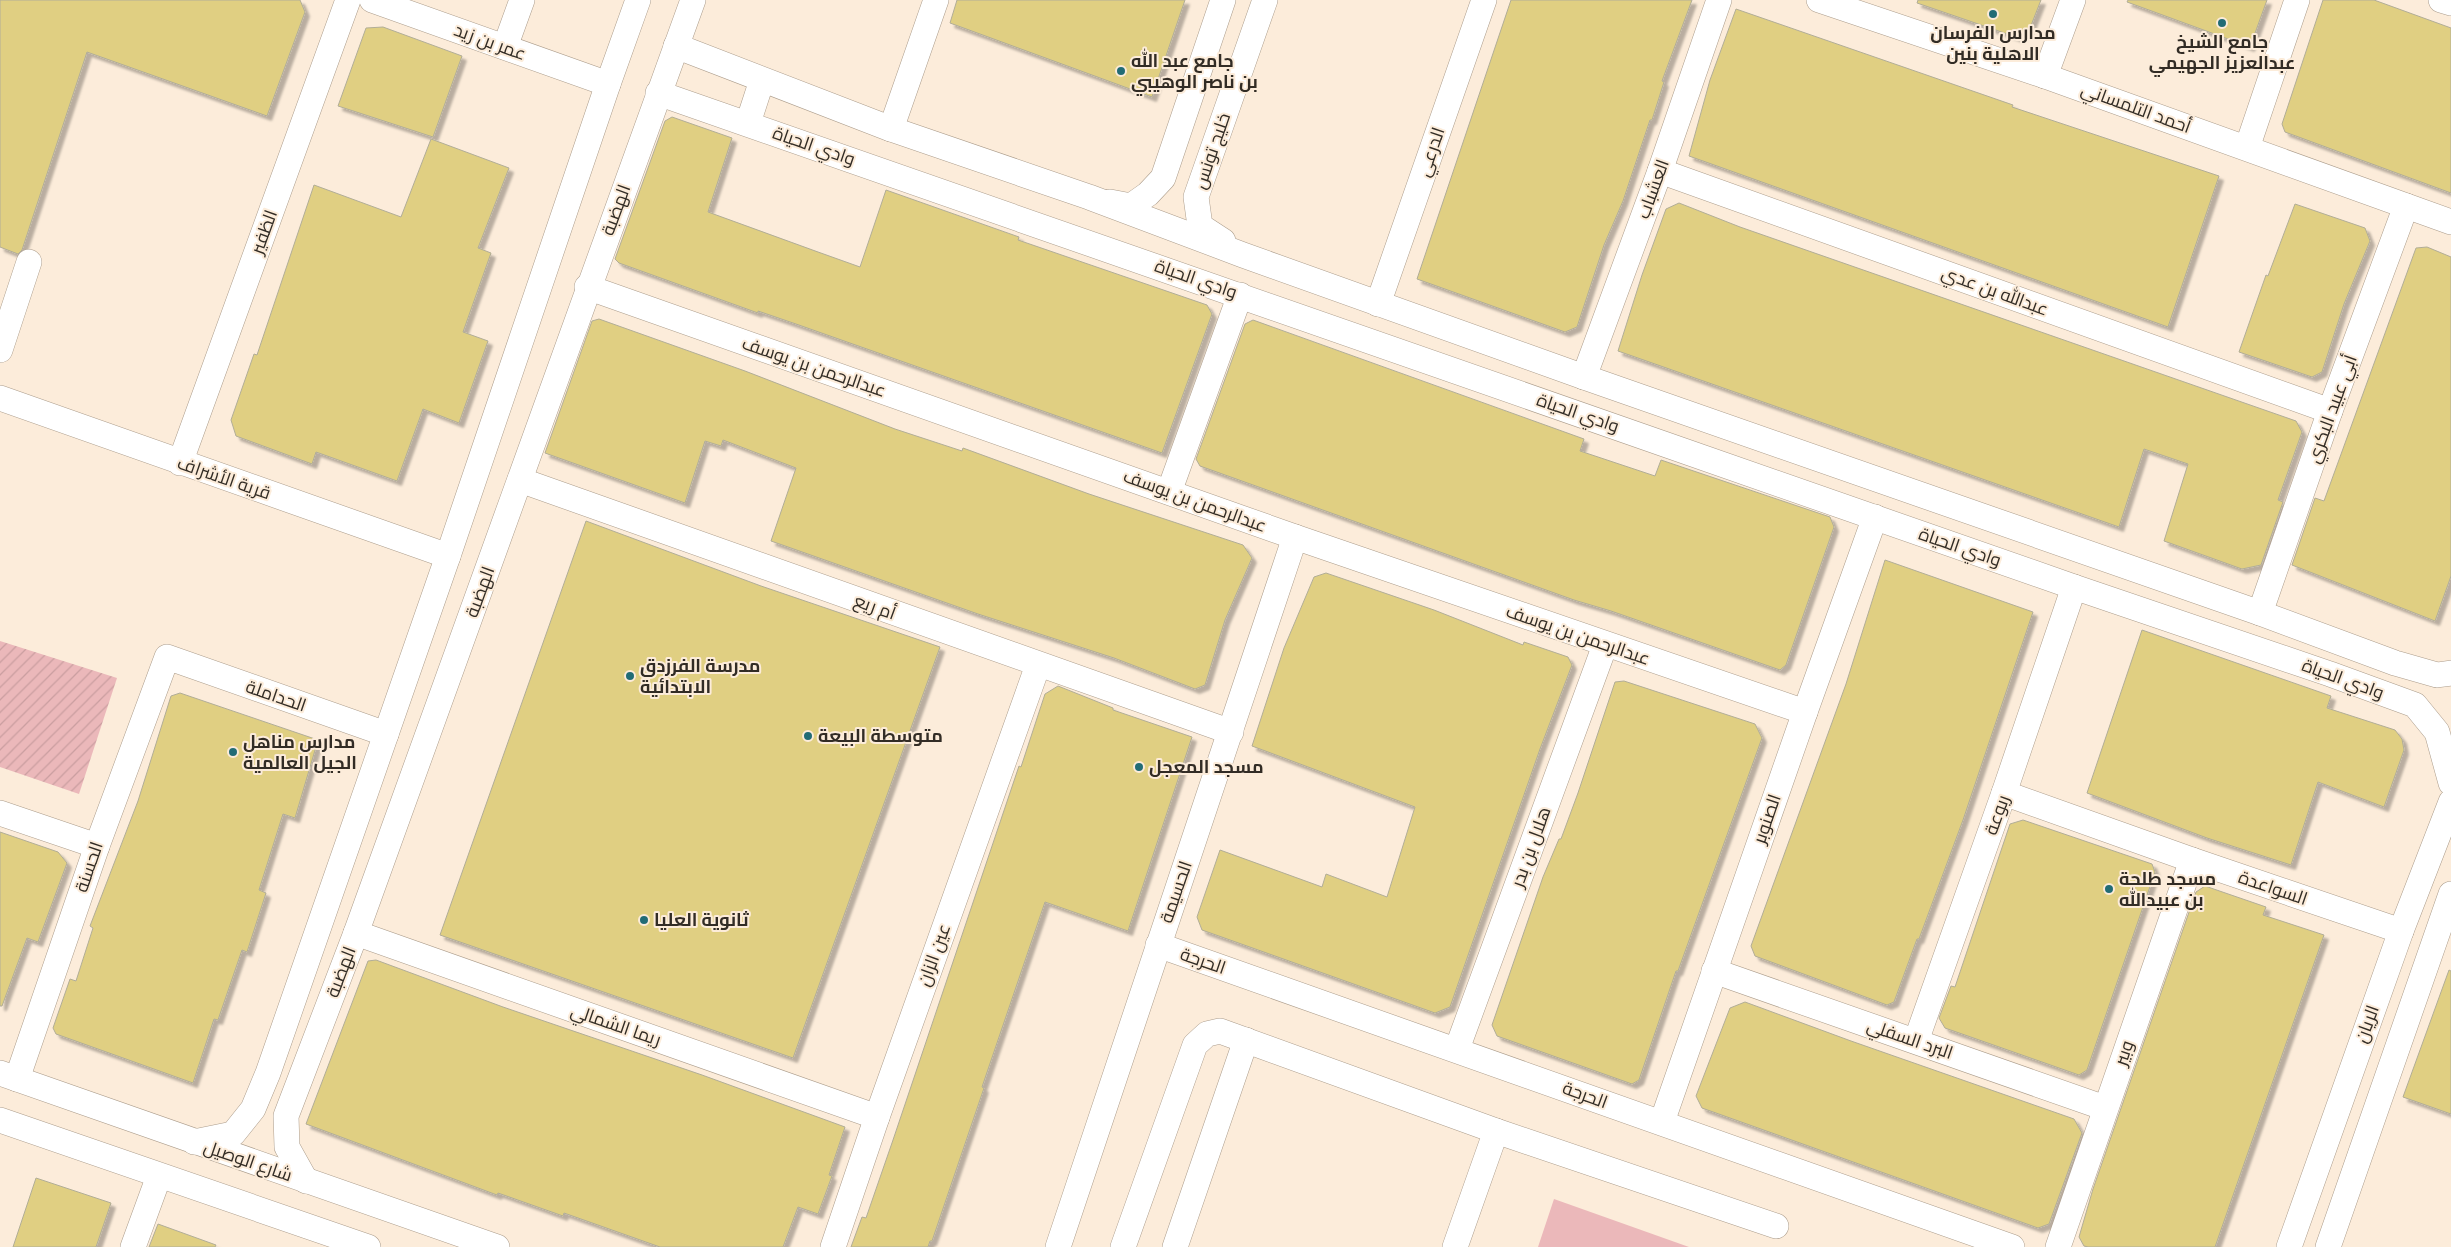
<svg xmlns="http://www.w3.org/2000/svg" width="2451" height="1247" font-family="Figtree,Cairo,sans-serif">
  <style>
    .garden { fill: url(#garden-furrows) }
    .pitch { fill: #ebb8ba }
    .building { fill: #e0cf82; stroke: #b1ad97; filter: url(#shadow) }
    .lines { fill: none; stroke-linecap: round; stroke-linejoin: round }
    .minor-casing { stroke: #ac9d8c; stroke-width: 26 }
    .minor { stroke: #fff; stroke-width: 25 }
    .poi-dot { fill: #226c75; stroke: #fcecda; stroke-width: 2 }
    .labels { text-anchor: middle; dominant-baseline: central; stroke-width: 4; stroke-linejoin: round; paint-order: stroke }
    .poi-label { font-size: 18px; font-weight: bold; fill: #322c25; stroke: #fcecda; text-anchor: start }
    .street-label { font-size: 18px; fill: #322c25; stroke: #fcecda }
  </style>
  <defs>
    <pattern id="garden-furrows" width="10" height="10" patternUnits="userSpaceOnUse" patternTransform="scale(1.25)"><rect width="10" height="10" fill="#ebb8ba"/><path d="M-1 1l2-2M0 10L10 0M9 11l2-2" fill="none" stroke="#ca9ea0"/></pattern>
    <filter id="shadow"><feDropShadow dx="4.5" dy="4.5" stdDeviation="1" flood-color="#0004"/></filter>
  </defs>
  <rect width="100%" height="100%" fill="#fcecda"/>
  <path class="garden" d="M0 641 117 678 79 794 0 767Z"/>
  <path class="pitch" d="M1554 1199 1689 1247H1538Z"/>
  <g class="building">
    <path d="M0 0H300L305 12 267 116 87 52 22 250 18 254 0 247Z"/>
    <path d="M957 0H1185L1152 97 950 23Z"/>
    <path d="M1511 0H1692L1662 81 1664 82 1652 120H1650L1623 201 1604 245 1577 327 1565 332 1417 279Z"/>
    <path d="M1918 0H2041L2030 28 2019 38 1917 3Z"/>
    <path d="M2128 0H2267L2250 47 2127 2Z"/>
    <path d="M2323 0H2374L2451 28V193L2285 132 2282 124Z"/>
    <path d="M1736 9 2013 105 2012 107 2219 176 2168 327 1689 156 1710 80Z"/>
    <path d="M383 27 462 56 433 137 338 106 366 28Z"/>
    <path d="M672 117 732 138 708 212 818 252 860 267 886 190 1019 237 1018 240 1207 305 1212 314 1162 453 796 324 758 311V313L619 263 615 259 665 121Z"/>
    <path d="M431 139 509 168 478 248 491 253 463 332 488 341 459 423 423 409 397 481 316 452 312 464 236 436 231 420 254 354 257 355 314 185 401 217Z"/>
    <path d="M1679 203 1740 227 2296 421 2302 432 2278 500 2283 502 2261 565 2242 569 2164 541 2188 464 2144 449 2119 527 1618 351 1642 275 1666 209Z"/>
    <path d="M2295 204 2365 228 2370 241 2344 304 2322 372 2312 377 2239 352 2266 275 2268 276Z"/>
    <path d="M2427 247 2451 257V576L2435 621 2292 565 2315 498 2324 501 2416 248Z"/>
    <path d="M599 319 745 371 895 429 962 451 963 448 1089 494 1243 545 1252 558 1225 620 1205 685 1195 689 1114 658 978 614 771 541 796 468 723 440 721 446 705 441 685 503 545 453 592 321Z"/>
    <path d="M1253 320 1584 439 1580 451 1655 476 1661 460 1830 517 1834 527 1786 665 1780 670 1611 611 1574 600 1200 466 1196 459 1245 324Z"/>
    <path d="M586 521 761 586 940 647 793 1058 440 935Z"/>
    <path d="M1885 560 2033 612 1963 820 1919 939H1917L1894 1002 1887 1005 1755 956 1751 946 1846 684Z"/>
    <path d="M1326 573 1434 610 1523 645 1524 642 1568 657 1572 665 1540 749 1450 1007 1435 1013 1202 930 1197 917 1220 850 1322 887 1326 874 1387 897 1415 807 1252 746 1284 648 1314 577Z"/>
    <path d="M2142 630 2331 696 2327 708 2395 730 2402 739 2404 750 2384 807 2318 782 2291 865 2207 838 2087 793Z"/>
    <path d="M1624 681 1755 724 1762 738 1678 971H1676L1639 1080 1632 1084 1497 1036 1492 1025 1543 877 1559 839H1561L1578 793 1615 682Z"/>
    <path d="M1058 686 1113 708V710L1192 737 1128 931 1045 902 982 1087 984 1088 932 1241H930L928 1247H851L862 1217 866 1218 893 1140 1019 766 1021 767 1045 694Z"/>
    <path d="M180 693 318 740 295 818 283 814 259 890 266 893 247 952 242 950 218 1020 214 1019 193 1083 56 1034 53 1028 70 979 76 981 93 928 90 926 138 801 171 696Z"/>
    <path d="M2023 820 2152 864 2155 872 2087 1070 2079 1075 1945 1028 1939 1018 1951 986 1955 987 2010 824Z"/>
    <path d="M0 832 58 852 67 863 38 942 27 938 2 1006H0Z"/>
    <path d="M2205 886 2266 907 2263 915 2324 935 2215 1247H2088L2084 1246 2079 1237 2093 1189 2196 892Z"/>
    <path d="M376 960 503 1007 702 1075 845 1127 829 1175 832 1176 818 1214 798 1207 783 1247H660L564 1213 563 1216 498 1193 497 1195 306 1124 368 961Z"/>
    <path d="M2449 970 2451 971V1114L2403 1097Z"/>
    <path d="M1745 1002 1851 1041 2074 1119 2082 1133 2049 1224 2038 1228 1702 1108 1696 1096 1730 1008Z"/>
    <path d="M36 1178 111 1203 96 1247H13Z"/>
    <path d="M158 1224 216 1245 215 1247H149Z"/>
  </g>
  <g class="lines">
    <g class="minor-casing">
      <g id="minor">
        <path d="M372 0 608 84"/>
        <path d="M1819 0 2045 76 2451 222"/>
        <path d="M2441 0 2451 3"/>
        <path d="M676 46 891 129 1089 197 1243 255 1584 377 2260 613 2395 663 2437 675 2451 673"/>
        <path d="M505 47 522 0"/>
        <path d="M2045 76 2073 0"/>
        <path d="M658 93 2074 587 2330 674 2415 705 2437 732 2451 783"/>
        <path d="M748 123 762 80"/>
        <path d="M891 129 936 0"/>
        <path d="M2247 148 2297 0"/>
        <path d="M1660 171 2330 411"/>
        <path d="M1110 202 1131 206 1148 194 1163 178 1223 0"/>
        <path d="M1223 241 1200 226 1196 197 1265 0"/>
        <path d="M587 287 1295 537 1805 712"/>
        <path d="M1378 304 1484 0"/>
        <path d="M0 350 29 262"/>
        <path d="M1584 377 1660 171 1719 0"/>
        <path d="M0 398 448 556"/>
        <path d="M180 463 348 0"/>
        <path d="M520 480 1231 732"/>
        <path d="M1169 492 1240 295"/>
        <path d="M2260 613 2330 411 2406 206"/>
        <path d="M2004 793 2192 860 2401 931"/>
        <path d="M0 813 97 846"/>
        <path d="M356 933 877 1117"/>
        <path d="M1158 945 2012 1247"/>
        <path d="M1714 971 2105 1108"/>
        <path d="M1916 1041 2004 793 2074 587"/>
        <path d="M1457 1049 1605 645"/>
        <path d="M0 1073 497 1247"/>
        <path d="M17 1079 97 846 167 657 386 734"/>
        <path d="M0 1120 368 1247"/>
        <path d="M1662 1122 1805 712 1875 517"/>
        <path d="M194 1142 233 1134 253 1109 268 1073 448 556 608 84 638 0"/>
        <path d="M306 1181 287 1147 286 1116 356 933 693 0"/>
        <path d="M133 1247 159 1176"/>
        <path d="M833 1247 877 1117 1038 665"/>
        <path d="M1058 1247 1295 537"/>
        <path d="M1123 1247 1195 1045 1207 1034 1220 1031 1496 1131 1776 1226"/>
        <path d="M1175 1247 1246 1040"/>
        <path d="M1455 1247 1496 1131"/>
        <path d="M2058 1247 2192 860"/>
        <path d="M2289 1247 2401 931 2451 802"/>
        <path d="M2328 1247 2451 894"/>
      </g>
    </g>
    <use href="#minor" class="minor"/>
  </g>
  <g class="poi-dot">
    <circle cx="1993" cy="14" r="5"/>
    <circle cx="2222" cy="23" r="5"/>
    <circle cx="1121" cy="71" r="5"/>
    <circle cx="630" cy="676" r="5"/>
    <circle cx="808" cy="736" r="5"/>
    <circle cx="233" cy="752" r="5"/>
    <circle cx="1139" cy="767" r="5"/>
    <circle cx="2109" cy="889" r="5"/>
    <circle cx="644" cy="920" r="5"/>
  </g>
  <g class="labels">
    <g class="poi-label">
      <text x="1993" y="33" text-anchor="middle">مدارس الفرسان<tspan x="1993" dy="21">الاهلية بنين</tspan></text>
      <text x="2222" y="42" text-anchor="middle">جامع الشيخ<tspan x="2222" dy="21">عبدالعزيز الجهيمي</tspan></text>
      <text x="1131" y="61">جامع عبد الله<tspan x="1131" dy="21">بن ناصر الوهيبي</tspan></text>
      <text x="640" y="666">مدرسة الفرزدق<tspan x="640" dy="21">الابتدائية</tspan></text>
      <text x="818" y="736">متوسطة البيعة</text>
      <text x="243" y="742">مدارس مناهل<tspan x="243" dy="21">الجيل العالمية</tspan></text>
      <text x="1149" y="767">مسجد المعجل</text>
      <text x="2119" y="879">مسجد طلحة<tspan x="2119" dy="21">بن عبيدالله</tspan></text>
      <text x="654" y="920">ثانوية العليا</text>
    </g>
    <g class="street-label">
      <text transform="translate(490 42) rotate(20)">عمر بن زيد</text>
      <text transform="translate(2136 108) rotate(20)">أحمد التلمساني</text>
      <text transform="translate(814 146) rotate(19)">وادي الحياة</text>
      <text transform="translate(1212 151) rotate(-71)">خليج تونس</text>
      <text transform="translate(1431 152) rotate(-71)">الدرعي</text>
      <text transform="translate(1653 189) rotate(-70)">العشباب</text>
      <text transform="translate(616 210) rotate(-70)">الهضبة</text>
      <text transform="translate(264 232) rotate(-70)">الظفير</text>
      <text transform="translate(1196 279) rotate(19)">وادي الحياة</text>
      <text transform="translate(1995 291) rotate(20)">عبدالله بن عدي</text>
      <text transform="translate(814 367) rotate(19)">عبدالرحمن بن يوسف</text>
      <text transform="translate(2332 409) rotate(-70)">أبي عبيد البكري</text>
      <text transform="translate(1578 413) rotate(19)">وادي الحياة</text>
      <text transform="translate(224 478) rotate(19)">قرية الأشراف</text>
      <text transform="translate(1195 501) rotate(20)">عبدالرحمن بن يوسف</text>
      <text transform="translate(1960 547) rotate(19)">وادي الحياة</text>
      <text transform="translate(480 592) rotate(-70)">الهضبة</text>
      <text transform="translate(875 607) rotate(20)">أم ريع</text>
      <text transform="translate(1578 635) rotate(19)">عبدالرحمن بن يوسف</text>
      <text transform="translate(2343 679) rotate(20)">وادي الحياة</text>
      <text transform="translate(276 696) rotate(19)">الحداملة</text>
      <text transform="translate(1997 815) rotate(-70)">ربوعة</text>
      <text transform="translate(1767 819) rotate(-71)">الصنوبر</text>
      <text transform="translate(1531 847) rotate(-70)">هلال بن بدر</text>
      <text transform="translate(89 867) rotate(-71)">الحسنة</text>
      <text transform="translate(2273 888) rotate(19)">السواعدة</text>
      <text transform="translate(1176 892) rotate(-71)">الحسيمة</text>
      <text transform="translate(934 955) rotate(-70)">عين الزان</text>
      <text transform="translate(1203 961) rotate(19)">الحرجة</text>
      <text transform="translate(341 972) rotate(-69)">الهضبة</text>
      <text transform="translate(2367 1024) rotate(-70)">الريان</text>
      <text transform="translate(616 1025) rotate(19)">ريما الشمالي</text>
      <text transform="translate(1910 1039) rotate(19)">البرد السفلي</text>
      <text transform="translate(2124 1053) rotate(-71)">وبير</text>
      <text transform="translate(1585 1095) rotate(20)">الحرجة</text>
      <text transform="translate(248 1161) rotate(19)">شارع الوصيل</text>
    </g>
  </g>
</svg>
